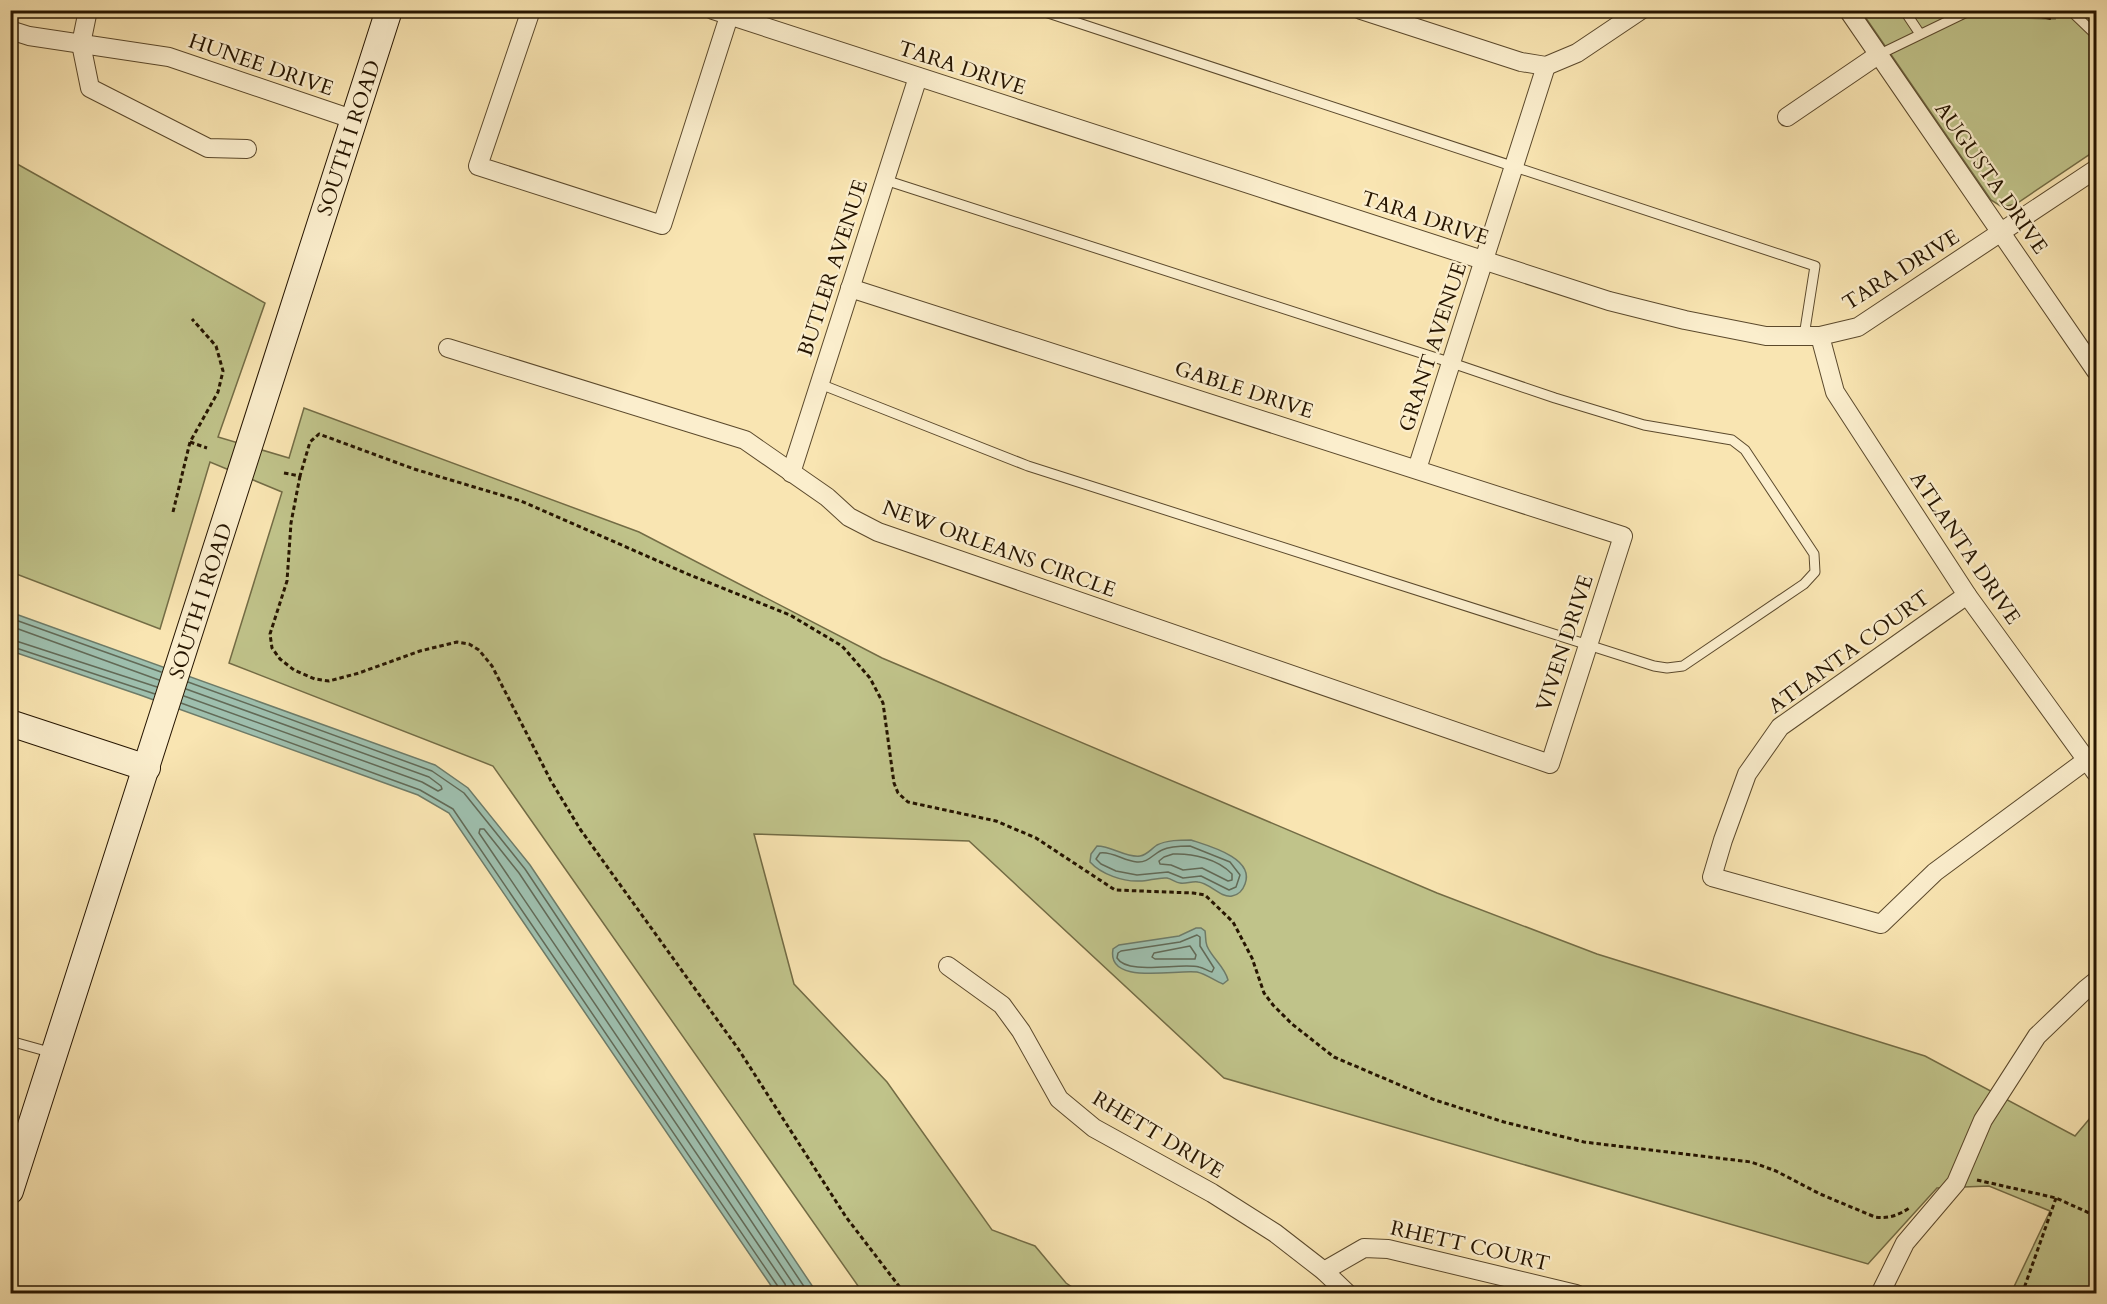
<svg xmlns="http://www.w3.org/2000/svg" width="2107" height="1304" font-family="Cardo,serif">
  <style>
    .green { fill: #c0c38a; stroke: #736c45; stroke-width: 1.5 }
    .water { fill: #9ebfae; stroke: #6e7b68; stroke-width: 1.5 }
    .lines { fill: none; stroke-linecap: round; stroke-linejoin: round }
    .shore { stroke: #626a57; stroke-width: 1.5 }
    .building { fill: #deaa7c; stroke: #261500; stroke-width: 1.5; filter: url(#shadow) }
    .lane-casing { stroke: #5b492c; stroke-width: 11 }
    .street-casing { stroke: #5b492c; stroke-width: 20 }
    .secondary-casing { stroke: #261500; stroke-width: 28 }
    .path { stroke: #261500; stroke-width: 3; stroke-dasharray: 4.5 3; stroke-linecap: butt }
    .lane { stroke: #fbeecd; stroke-width: 9 }
    .street { stroke: #fbeecd; stroke-width: 18 }
    .secondary { stroke: #fbeecd; stroke-width: 26 }
    .labels { text-anchor: middle; dominant-baseline: central; stroke-width: 4.5; stroke-linejoin: round; paint-order: stroke }
    .street-label { font-size: 21px; fill: #261500; stroke: #fbeecd }
  </style>
  <defs>
    <filter id="shadow"><feDropShadow dx="6" dy="3.5" stdDeviation="1.5" flood-color="#0004"/></filter>
  </defs>
  <rect width="100%" height="100%" fill="#f9e5b2"/>
  <filter id="stains"><feTurbulence type="fractalNoise" baseFrequency=".00333" numOctaves="4"/><feColorMatrix values="0 0 0 0 .2 0 0 0 0 .09 0 0 0 0 .02 0 0 0 .5 -.17"/></filter>
  <radialGradient id="worn" r=".72"><stop offset=".6" stop-color="#630" stop-opacity="0"/><stop offset="1" stop-color="#630" stop-opacity=".3"/></radialGradient>
  <g class="green">
    <path d="M1861 11H2096V150L2016 204 2002 207 1991 200Z"/>
    <path d="M10 160 265 303 218 437 289 458 304 408 639 532 882 658 1437 893 1597 954 1925 1056 2075 1136 2096 1111V1293H2011L2050 1211 1989 1186 1937 1188 1868 1264 1224 1078 969 841 754 834 794 984 887 1082 992 1230 1035 1246 1066 1283 1081 1293H863L493 766 229 663 282 492 210 462 160 629 11 572Z"/>
  </g>
  <g class="water">
    <path d="M10 612 435 765 468 788 530 865 817 1293H776L449 813 418 795 140 695 11 651Z"/>
    <path d="M1191 840C1209 846 1255 858 1245 884 1243 890 1238 895 1232 896 1220 898 1210 883 1198 882 1192 881 1186 884 1180 883 1176 883 1172 879 1167 878 1159 877 1148 881 1140 881 1123 882 1101 874 1090 862L1091 854 1097 846C1112 846 1126 858 1140 856 1147 855 1151 849 1157 845 1167 840 1180 840 1191 840Z"/>
    <path d="M1196 928H1201L1205 931C1206 936 1205 941 1207 946 1212 958 1225 967 1228 980L1223 984C1215 981 1206 974 1197 972 1176 969 1106 986 1113 949L1119 945 1179 936Z"/>
  </g>
  <g class="lines">
    <g class="shore">
      <path d="M10 618 161 672"/>
      <path d="M10 626 159 680"/>
      <path d="M10 639 157 687"/>
      <path d="M10 646 155 694"/>
      <path d="M188 682 432 771 464 793 525 869 809 1294"/>
      <path d="M184 696 422 782 438 791 442 789 441 786 429 777 186 689"/>
      <path d="M181 703 420 790 453 809 779 1288 780 1294"/>
      <path d="M1190 846 1230 862 1240 875 1236 887 1229 890 1201 876 1183 878 1168 872 1137 875 1116 871 1101 864 1096 859 1100 853C1112 851 1124 861 1137 862 1148 863 1153 854 1162 850 1170 846 1181 846 1190 846Z"/>
      <path d="M1173 854C1192 853 1218 859 1232 874V880L1228 881 1202 868 1183 870 1171 865 1160 864 1159 861 1164 857Z"/>
      <path d="M1197 935 1200 937V946L1214 968 1212 972C1208 971 1204 968 1199 967 1181 962 1128 976 1117 958L1118 953 1121 951 1180 942Z"/>
      <path d="M1190 946 1196 955 1195 959H1155L1152 957 1154 953Z"/>
      <path d="M788 1294 785 1284 479 833 480 829H484L519 873 800 1294"/>
    </g>
  </g>
  <path class="building" d="M2017 10H2052L2050 19 2017 12Z"/>
  <g class="lines">
    <g class="lane-casing">
      <g id="lane">
        <path d="M1039 10 1815 266 1804 336"/>
        <path d="M1904 10 1920 34"/>
        <path d="M2070 10 2096 35"/>
        <path d="M1878 55 1971 10"/>
        <path d="M820 384 1028 466 1654 666 1667 668 1683 666 1804 584 1815 572 1814 554 1745 450 1732 440 1644 425 1555 398 1452 363 885 180"/>
        <path d="M10 1041 53 1053"/>
      </g>
    </g>
    <g class="street-casing">
      <g id="street">
        <path d="M88 10 81 44 90 88 208 148 247 149"/>
        <path d="M531 10 478 166 662 225 731 10"/>
        <path d="M713 10 1609 301 1685 320 1766 336H1820L1858 327 2096 169"/>
        <path d="M1361 10 1521 62 1546 66 1577 53 1641 10"/>
        <path d="M1848 10 2096 371"/>
        <path d="M10 30 29 36 169 57 355 120"/>
        <path d="M1787 117 1878 55"/>
        <path d="M1820 336 1835 392 1967 595 2096 773"/>
        <path d="M448 348 745 440 827 497 849 517 878 532 1550 764 1623 536 850 288"/>
        <path d="M1417 469 1546 66"/>
        <path d="M791 473 918 77"/>
        <path d="M1967 595 1780 727 1747 774 1723 840 1712 877 1881 924 1935 872 2088 759"/>
        <path d="M948 966 1002 1005 1021 1031 1059 1099 1094 1128 1212 1193 1275 1233 1324 1271 1348 1294"/>
        <path d="M1324 1271 1364 1248 1388 1249 1576 1294"/>
        <path d="M1880 1294 1905 1243 1956 1183 1983 1120 2037 1036 2086 989 2096 981"/>
      </g>
    </g>
    <g class="secondary-casing">
      <g id="secondary">
        <path d="M10 723 147 768"/>
        <path d="M10 1191 389 10"/>
      </g>
    </g>
    <g class="path">
      <path d="M190 442 207 448"/>
      <path d="M284 473 300 476 310 442 319 434 414 469 521 501 690 575 790 615 842 646 870 678 883 703 894 783 898 793 908 802 996 821 1036 838 1115 890 1193 893 1205 895 1233 922 1252 958 1264 993 1273 1005 1292 1024 1334 1057 1435 1100 1504 1122 1584 1142 1751 1162 1776 1171 1820 1194 1875 1217C1889 1219 1899 1215 1911 1207"/>
      <path d="M300 476 291 523 287 581 270 634 272 648 280 659 294 670 315 679 329 681 359 673 420 651 457 642 469 644 479 650 492 666 551 781 580 829 739 1050 846 1217 905 1294"/>
      <path d="M173 512 190 442 218 392 223 371 216 346 192 319"/>
      <path d="M1977 1180 2056 1198 2096 1216"/>
      <path d="M2022 1294 2056 1198"/>
    </g>
    <use href="#lane" class="lane"/>
    <use href="#street" class="street"/>
    <use href="#secondary" class="secondary"/>
  </g>
  <g class="labels">
    <g class="street-label">
      <text transform="translate(261 65) rotate(19)">HUNEE DRIVE</text>
      <text transform="translate(962 68) rotate(18)">TARA DRIVE</text>
      <text transform="translate(349 138) rotate(-72)">SOUTH I ROAD</text>
      <text transform="translate(1991 178) rotate(55)">AUGUSTA DRIVE</text>
      <text transform="translate(1425 218) rotate(18)">TARA DRIVE</text>
      <text transform="translate(833 268) rotate(-72)">BUTLER AVENUE</text>
      <text transform="translate(1901 270) rotate(-32)">TARA DRIVE</text>
      <text transform="translate(1433 347) rotate(-72)">GRANT AVENUE</text>
      <text transform="translate(1244 390) rotate(18)">GABLE DRIVE</text>
      <text transform="translate(1965 548) rotate(56)">ATLANTA DRIVE</text>
      <text transform="translate(999 549) rotate(20)">NEW ORLEANS CIRCLE</text>
      <text transform="translate(201 601) rotate(-72)">SOUTH I ROAD</text>
      <text transform="translate(1565 643) rotate(-72)">VIVEN DRIVE</text>
      <text transform="translate(1849 652) rotate(-36)">ATLANTA COURT</text>
      <text transform="translate(1158 1135) rotate(31)">RHETT DRIVE</text>
      <text transform="translate(1470 1246) rotate(13)">RHETT COURT</text>
    </g>
  </g>
  <rect width="2107" height="1304" fill="none" stroke="#f9e5b2" stroke-width="36"/>
  <rect x="12" y="12" width="2083" height="1280" fill="none" stroke="#261500" stroke-width="3"/>
  <rect x="18" y="18" width="2071" height="1268" fill="none" stroke="#261500" stroke-width="1.5"/>
  <rect width="100%" height="100%" filter="url(#stains)"/>
  <rect width="100%" height="100%" fill="url(#worn)"/>
</svg>
